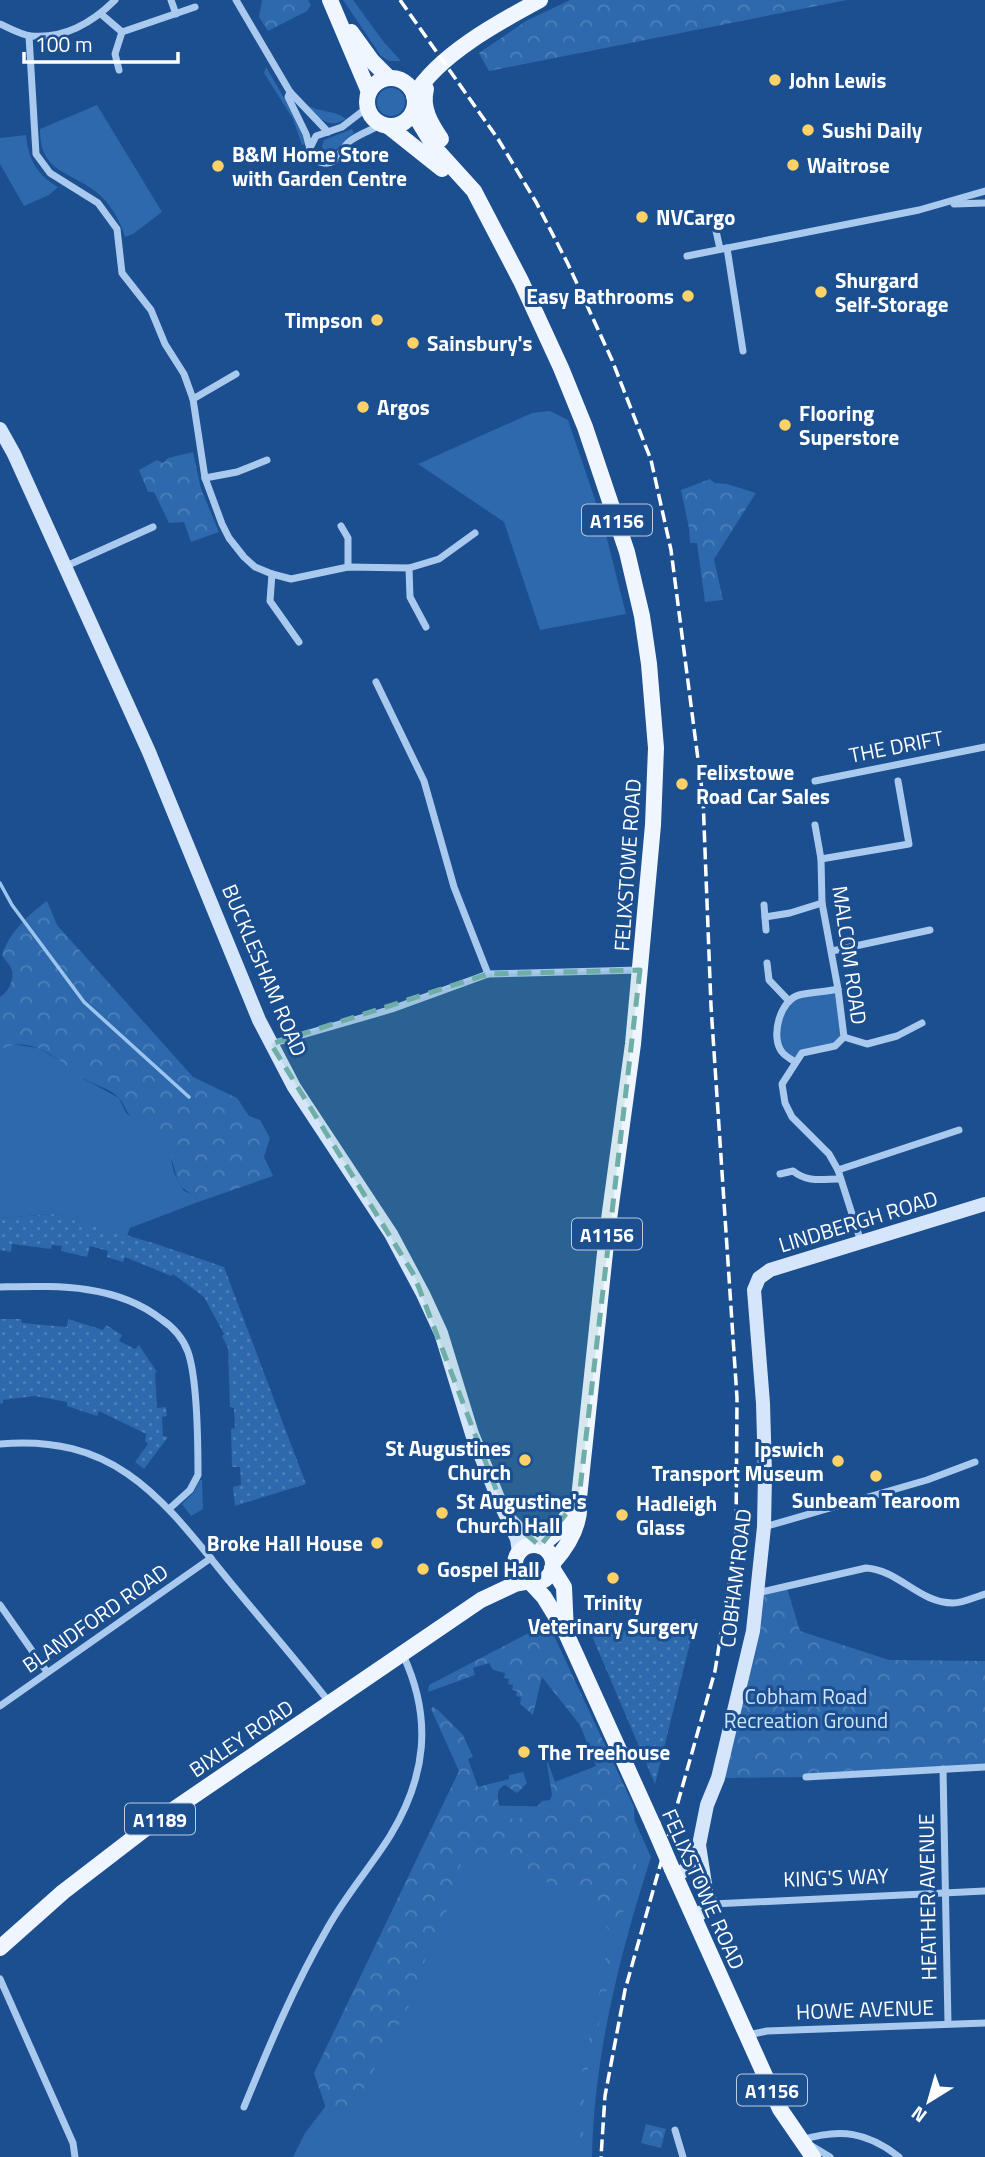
<svg xmlns="http://www.w3.org/2000/svg" width="985" height="2157" font-family="'Titillium Web',sans-serif">
  <style>
    .grass { fill: #2e69ad }
    .forest { fill: url(#forest-crowns) }
    .garden { fill: url(#garden-dots) }
    .lines { fill: none; stroke-linecap: round; stroke-linejoin: round }
    .stream { stroke: #9cc4f0; stroke-width: 3.5 }
    .street { stroke: #a9c9ee; stroke-width: 7 }
    .secondary { stroke: #d6e6fa; stroke-width: 14 }
    .primary { stroke: #f0f6ff; stroke-width: 16 }
    .rail { stroke: #fff; stroke-width: 3.5; stroke-dasharray: 12 5; stroke-linecap: butt }
    .primary-bridge { stroke: #f0f6ff; stroke-width: 16 }
    .marked { fill: #6fada8; fill-opacity: 0.2; stroke: #6fada8; stroke-width: 5; stroke-dasharray: 14 9; stroke-linejoin: round }
    .poi-dot { fill: #ffd166; stroke: #1b4f8f; stroke-width: 2.5 }
    .labels { text-anchor: middle; dominant-baseline: central; stroke-width: 6; stroke-linejoin: round; paint-order: stroke }
    .shield { fill: #1b4f8f; stroke: #bbcadd; stroke-width: 2 }
    .shield-label { font-size: 19px; font-weight: bold; fill: #fff }
    .poi-label { font-size: 21px; font-weight: bold; fill: #fff; stroke: #1b4f8f; text-anchor: start }
    .street-label { font-size: 21px; fill: #fff; stroke: #1b4f8f }
    .park-label { font-size: 21px; fill: #cfe3fa; stroke: #1b4f8f }
  </style>
  <defs>
    <pattern id="forest-crowns" width="20" height="18" patternUnits="userSpaceOnUse" patternTransform="scale(1.75)"><rect width="20" height="18" fill="#2e69ad"/><path d="M2 6a3 3 0 1 1 6 0M12 15a3 3 0 1 1 6 0" fill="none" stroke="#4d80b9"/></pattern>
    <pattern id="garden-dots" width="8" height="8" patternUnits="userSpaceOnUse" patternTransform="scale(1.75)"><rect width="8" height="8" fill="#2e69ad"/><path d="M2 2h.1M6 6h.1" fill="none" stroke="#4d80b9" stroke-width="1.8" stroke-linecap="round"/></pattern>
  </defs>
  <rect width="100%" height="100%" fill="#1b4f8f"/>
  <g class="grass">
    <path d="M343 0H353L383 41 401 61H389L381 56Z"/>
    <path d="M266 67 297 120 305 144 302 145 293 119 264 73Z"/>
    <circle cx="391" cy="102" r="14"/>
    <path d="M305 104C318 113 334 109 346 119 329 130 316 117 305 104Z"/>
    <path d="M97 105 162 212 133 234 125 237C120 220 109 201 95 191 67 170 40 172 40 129Z"/>
    <path d="M352 129 354 133C345 139 338 152 328 153L324 151 322 146 324 140Z"/>
    <path d="M26 135C28 159 37 175 58 187L49 195 24 206 0 164V138Z"/>
    <path d="M550 411 568 420 603 523 626 614 540 630 504 522 418 464 532 413Z"/>
    <path d="M838 989 844 1037C827 1054 810 1044 795 1062L781 1052 776 1037 789 1001Z"/>
    <path d="M10 1044 38 1048 73 1068 84 1079 119 1098 126 1113 154 1135 170 1154 174 1173 184 1191 195 1195 198 1202 130 1228 127 1236 54 1214 0 1218V1050Z"/>
    <path d="M200 1480H202L203 1509 191 1516 182 1504 194 1492Z"/>
    <path d="M470 1805 629 1808 651 1857C620 1954 594 2055 592 2157H293L305 2133 325 2107Z"/>
  </g>
  <g class="forest">
    <path d="M262 0H308L311 5 307 11 268 31 259 17Z"/>
    <path d="M570 0H847L489 71 479 53 526 21Z"/>
    <path d="M193 452 201 489 219 532 191 542 184 522 169 523 154 492H148L139 470 157 460 163 463 168 458Z"/>
    <path d="M710 479 714 483 727 484 756 493 714 559 723 600 705 602 697 543H690L689 528 681 490Z"/>
    <path d="M47 901 57 925 193 1077 237 1098 249 1116 260 1120 270 1138 264 1157 273 1176 198 1202 195 1195C171 1186 179 1169 168 1152 159 1139 148 1133 136 1123 127 1116 126 1105 118 1097 110 1088 96 1086 85 1079 61 1063 32 1032 0 1050V997C8 992 14 981 12 971 11 966 5 960 2 955 9 933 29 914 47 901Z"/>
    <path d="M786 1585 800 1631 889 1660 985 1661V1764L806 1777 718 1778 757 1593Z"/>
    <path d="M548 1623 634 1807 636 1867 618 1930 604 2004 586 2076 583 2114V2157H578L581 2077 600 1990 610 1931 574 1896 530 1873 493 1860 461 1863 448 1908 426 1957 412 2000 359 2097 335 2115 327 2111 314 2073 459 1771 431 1709 433 1707 438 1710 463 1735 473 1757 468 1759 478 1787 509 1779V1775L523 1772 527 1783 517 1793 505 1785C494 1790 498 1801 501 1811L512 1819 527 1818 542 1801 550 1800 552 1795 546 1757 555 1782 596 1766 580 1725 542 1677 533 1715 520 1704 521 1697 516 1696 517 1691 512 1690 513 1685 508 1684 509 1679 504 1678 505 1673 493 1670 489 1663 473 1668 475 1675 428 1692 429 1685Z"/>
    <path d="M646 2124 666 2129 661 2148 641 2143Z"/>
  </g>
  <g class="garden">
    <path d="M54 1214 153 1243 224 1267 306 1484 235 1506 233 1487 241 1485 240 1467H232L231 1429 235 1428 234 1408 230 1407 228 1348 222 1336 224 1334 204 1297 173 1274 171 1276 125 1257 123 1262 107 1257 108 1251 90 1246 87 1257 61 1251 62 1246 52 1245 51 1249 12 1244 11 1252 0 1250V1218Z"/>
    <path d="M0 1319H21L22 1323 67 1327 68 1319 103 1330 106 1325 122 1335 119 1341 135 1349 139 1345 157 1372 155 1373 157 1408 166 1407 167 1416 162 1417 163 1436 168 1437 144 1469 135 1462 148 1444 145 1441 146 1434 99 1411 97 1416 67 1406V1402L35 1396 3 1400V1403L0 1404Z"/>
    <path d="M696 1619 655 1784 592 1636Z"/>
  </g>
  <g class="lines">
    <path class="stream" d="M0 883 12 905 84 1002 189 1097"/>
    <g class="street">
      <path d="M171 0 176 14"/>
      <path d="M236 0 290 92 328 132"/>
      <path d="M101 14 122 32 195 7"/>
      <path d="M0 24C9 28 21 35 31 36 65 39 92 23 115 0"/>
      <path d="M29 36 36 154 50 173 98 203 117 229 122 273 151 310 165 344 184 374 193 399 205 478 222 524 229 538 244 557 255 567 272 574 291 579 348 567 409 568 439 559 475 533"/>
      <path d="M119 70 115 54 122 32"/>
      <path d="M290 92 288 97 306 134 311 153 319 162C339 168 338 150 350 141 359 134 372 130 382 124"/>
      <path d="M311 146 316 136 342 127 368 107"/>
      <path d="M954 204 985 203"/>
      <path d="M713 217 720 249"/>
      <path d="M727 248 743 351"/>
      <path d="M687 256 919 210 985 191"/>
      <path d="M193 399 236 374"/>
      <path d="M205 478 237 472 267 460"/>
      <path d="M341 526 348 538V567"/>
      <path d="M64 567 153 527"/>
      <path d="M409 568 410 597 426 627"/>
      <path d="M272 574 270 601 299 642"/>
      <path d="M376 682 424 781 454 887 488 974"/>
      <path d="M815 781 985 747"/>
      <path d="M815 825 821 859 822 903 838 989 844 1037 835 1046 802 1053 782 1084 785 1103 792 1117 829 1154 838 1170 861 1242"/>
      <path d="M821 859 909 844 898 781"/>
      <path d="M764 905 766 930"/>
      <path d="M765 917 790 913 822 903"/>
      <path d="M832 951 930 930"/>
      <path d="M767 963 769 980 789 1001"/>
      <path d="M844 1037 867 1044 897 1036 922 1023"/>
      <path d="M271 1044 392 1009 488 974 639 970"/>
      <path d="M795 1062C791 1059 785 1056 782 1052 770 1037 780 1000 799 995 811 992 825 992 838 989"/>
      <path d="M838 1170 959 1130"/>
      <path d="M780 1174 793 1171C808 1183 822 1179 840 1179"/>
      <path d="M0 1287C55 1286 115 1283 161 1319 173 1327 183 1338 188 1352 197 1378 198 1446 198 1475L190 1490 169 1509"/>
      <path d="M0 1444C118 1434 163 1500 230 1582 263 1622 297 1661 329 1702"/>
      <path d="M764 1527 927 1480 975 1462"/>
      <path d="M757 1593 866 1568C899 1570 919 1603 953 1603 963 1603 975 1597 985 1594"/>
      <path d="M0 1605 47 1672"/>
      <path d="M0 1706 211 1558"/>
      <path d="M943 1769 948 2023"/>
      <path d="M806 1777 985 1767"/>
      <path d="M713 1904 985 1891"/>
      <path d="M0 1979 73 2143 75 2157"/>
      <path d="M748 2035 767 2031 985 2023"/>
      <path d="M244 2107C269 2046 294 1986 327 1929 345 1896 370 1868 390 1836 426 1777 433 1719 403 1655"/>
      <path d="M675 2130 683 2157"/>
      <path d="M802 2140C840 2128 868 2132 899 2157"/>
      <path d="M810 2145 830 2157"/>
    </g>
    <g class="secondary">
      <path d="M0 429 14 454 149 752 259 1020 294 1087 391 1234 423 1294 441 1333 472 1434 500 1503 517 1539 519 1552"/>
      <path d="M511 1521 535 1545"/>
      <path d="M674 1876 700 1862"/>
      <path d="M694 1918 713 1904 707 1897 699 1845 707 1805 718 1778 753 1631 764 1527 765 1474 763 1403 754 1290 759 1278 770 1270 985 1204"/>
    </g>
    <g class="primary">
      <path d="M330 0 369 92"/>
      <path d="M351 32 372 61 389 78"/>
      <circle cx="391" cy="102" r="24"/>
      <path d="M426 89C421 108 431 124 441 139"/>
      <path d="M414 96C438 55 499 22 540 0"/>
      <path d="M413 112 435 148 474 191 521 281 561 368 585 427 627 552 642 616 649 664 656 748 653 825 633 1044 607 1234 579 1498C582 1523 569 1545 553 1563"/>
      <path d="M388 126 442 169"/>
      <circle cx="534" cy="1564" r="19"/>
      <path d="M540 1546 557 1532 579 1498"/>
      <path d="M552 1568 564 1587 566 1632"/>
      <path d="M531 1583 544 1597 566 1633 653 1825"/>
      <path d="M672 1869 780 2109 813 2157"/>
      <path d="M0 1948 63 1892 145 1829 481 1600 515 1584 526 1582"/>
    </g>
    <path class="rail" d="M400 0 498 139 536 202 568 264 612 360 651 460 671 550 703 798 711 1006 737 1398 736 1540 715 1671 625 1990 605 2096 601 2157"/>
    <path class="primary-bridge" d="M653 1825 672 1869"/>
  </g>
  <path class="marked" d="M640 970 579 1498 540 1546 507 1518 414 1275 271 1044 488 974Z"/>
  <g class="poi-dot">
    <circle cx="775" cy="80" r="7"/>
    <circle cx="808" cy="130" r="7"/>
    <circle cx="793" cy="165" r="7"/>
    <circle cx="218" cy="166" r="7"/>
    <circle cx="642" cy="217" r="7"/>
    <circle cx="821" cy="292" r="7"/>
    <circle cx="688" cy="296" r="7"/>
    <circle cx="377" cy="320" r="7"/>
    <circle cx="413" cy="343" r="7"/>
    <circle cx="363" cy="407" r="7"/>
    <circle cx="785" cy="425" r="7"/>
    <circle cx="682" cy="784" r="7"/>
    <circle cx="525" cy="1460" r="7"/>
    <circle cx="838" cy="1461" r="7"/>
    <circle cx="876" cy="1476" r="7"/>
    <circle cx="442" cy="1513" r="7"/>
    <circle cx="622" cy="1515" r="7"/>
    <circle cx="377" cy="1543" r="7"/>
    <circle cx="423" cy="1569" r="7"/>
    <circle cx="613" cy="1578" r="7"/>
    <circle cx="524" cy="1752" r="7"/>
  </g>
  <g class="labels">
    <g class="shield">
      <rect x="582" y="504.5" width="70" height="31" rx="5"/>
      <rect x="572" y="1218.5" width="70" height="31" rx="5"/>
      <rect x="125" y="1803.5" width="70" height="31" rx="5"/>
      <rect x="737" y="2074.5" width="70" height="31" rx="5"/>
    </g>
    <g class="shield-label">
      <text x="617" y="520">A1156</text>
      <text x="607" y="1234">A1156</text>
      <text x="160" y="1819">A1189</text>
      <text x="772" y="2090">A1156</text>
    </g>
    <g class="poi-label">
      <text x="789" y="80">John Lewis</text>
      <text x="822" y="130">Sushi Daily</text>
      <text x="232" y="154">B&amp;M Home Store<tspan x="232" dy="24">with Garden Centre</tspan></text>
      <text x="807" y="165">Waitrose</text>
      <text x="656" y="217">NVCargo</text>
      <text x="835" y="280">Shurgard<tspan x="835" dy="24">Self-Storage</tspan></text>
      <text x="674" y="296" text-anchor="end">Easy Bathrooms</text>
      <text x="363" y="320" text-anchor="end">Timpson</text>
      <text x="427" y="343">Sainsbury's</text>
      <text x="377" y="407">Argos</text>
      <text x="799" y="413">Flooring<tspan x="799" dy="24">Superstore</tspan></text>
      <text x="696" y="772">Felixstowe<tspan x="696" dy="24">Road Car Sales</tspan></text>
      <text x="511" y="1448" text-anchor="end">St Augustines<tspan x="511" dy="24">Church</tspan></text>
      <text x="824" y="1449" text-anchor="end">Ipswich<tspan x="824" dy="24">Transport Museum</tspan></text>
      <text x="876" y="1500" text-anchor="middle">Sunbeam Tearoom</text>
      <text x="456" y="1501">St Augustine's<tspan x="456" dy="24">Church Hall</tspan></text>
      <text x="636" y="1503">Hadleigh<tspan x="636" dy="24">Glass</tspan></text>
      <text x="363" y="1543" text-anchor="end">Broke Hall House</text>
      <text x="437" y="1569">Gospel Hall</text>
      <text x="613" y="1602" text-anchor="middle">Trinity<tspan x="613" dy="24">Veterinary Surgery</tspan></text>
      <text x="538" y="1752">The Treehouse</text>
    </g>
    <g class="street-label">
      <text transform="translate(896 746) rotate(-11)">THE DRIFT</text>
      <text transform="translate(627 865) rotate(-86)">FELIXSTOWE ROAD</text>
      <text transform="translate(850 955) rotate(82)">MALCOM ROAD</text>
      <text transform="translate(265 970) rotate(67)">BUCKLESHAM ROAD</text>
      <text transform="translate(858 1221) rotate(-17)">LINDBERGH ROAD</text>
      <text transform="translate(735 1578) rotate(-83)">COBHAM ROAD</text>
      <text transform="translate(95 1618) rotate(-35)">BLANDFORD ROAD</text>
      <text transform="translate(241 1738) rotate(-34)">BIXLEY ROAD</text>
      <text transform="translate(836 1877) rotate(-2)">KING'S WAY</text>
      <text transform="translate(704 1889) rotate(66)">FELIXSTOWE ROAD</text>
      <text transform="translate(927 1897) rotate(-91)">HEATHER AVENUE</text>
      <text transform="translate(865 2009) rotate(-2)">HOWE AVENUE</text>
    </g>
    <g class="park-label">
      <text x="806" y="1696">Cobham Road<tspan x="806" dy="24">Recreation Ground</tspan></text>
    </g>
  </g>
  <g transform="translate(929 2101) rotate(217)" stroke="#1b4f8f" stroke-width="5" paint-order="stroke">
  <path d="M0-5L12 26L0 18L-12 26Z" fill="#ffffff"/>
  <text y="-10" font-size="19" font-weight="bold" text-anchor="middle" fill="#ffffff">N</text>
  </g>
  <path d="M24 52v10h154v-10" fill="none" stroke="#ffffff" stroke-width="3.5"/>
  <text x="35" y="52" font-size="21" fill="#ffffff" stroke="#1b4f8f" stroke-width="5" paint-order="stroke">100 m</text>
</svg>
